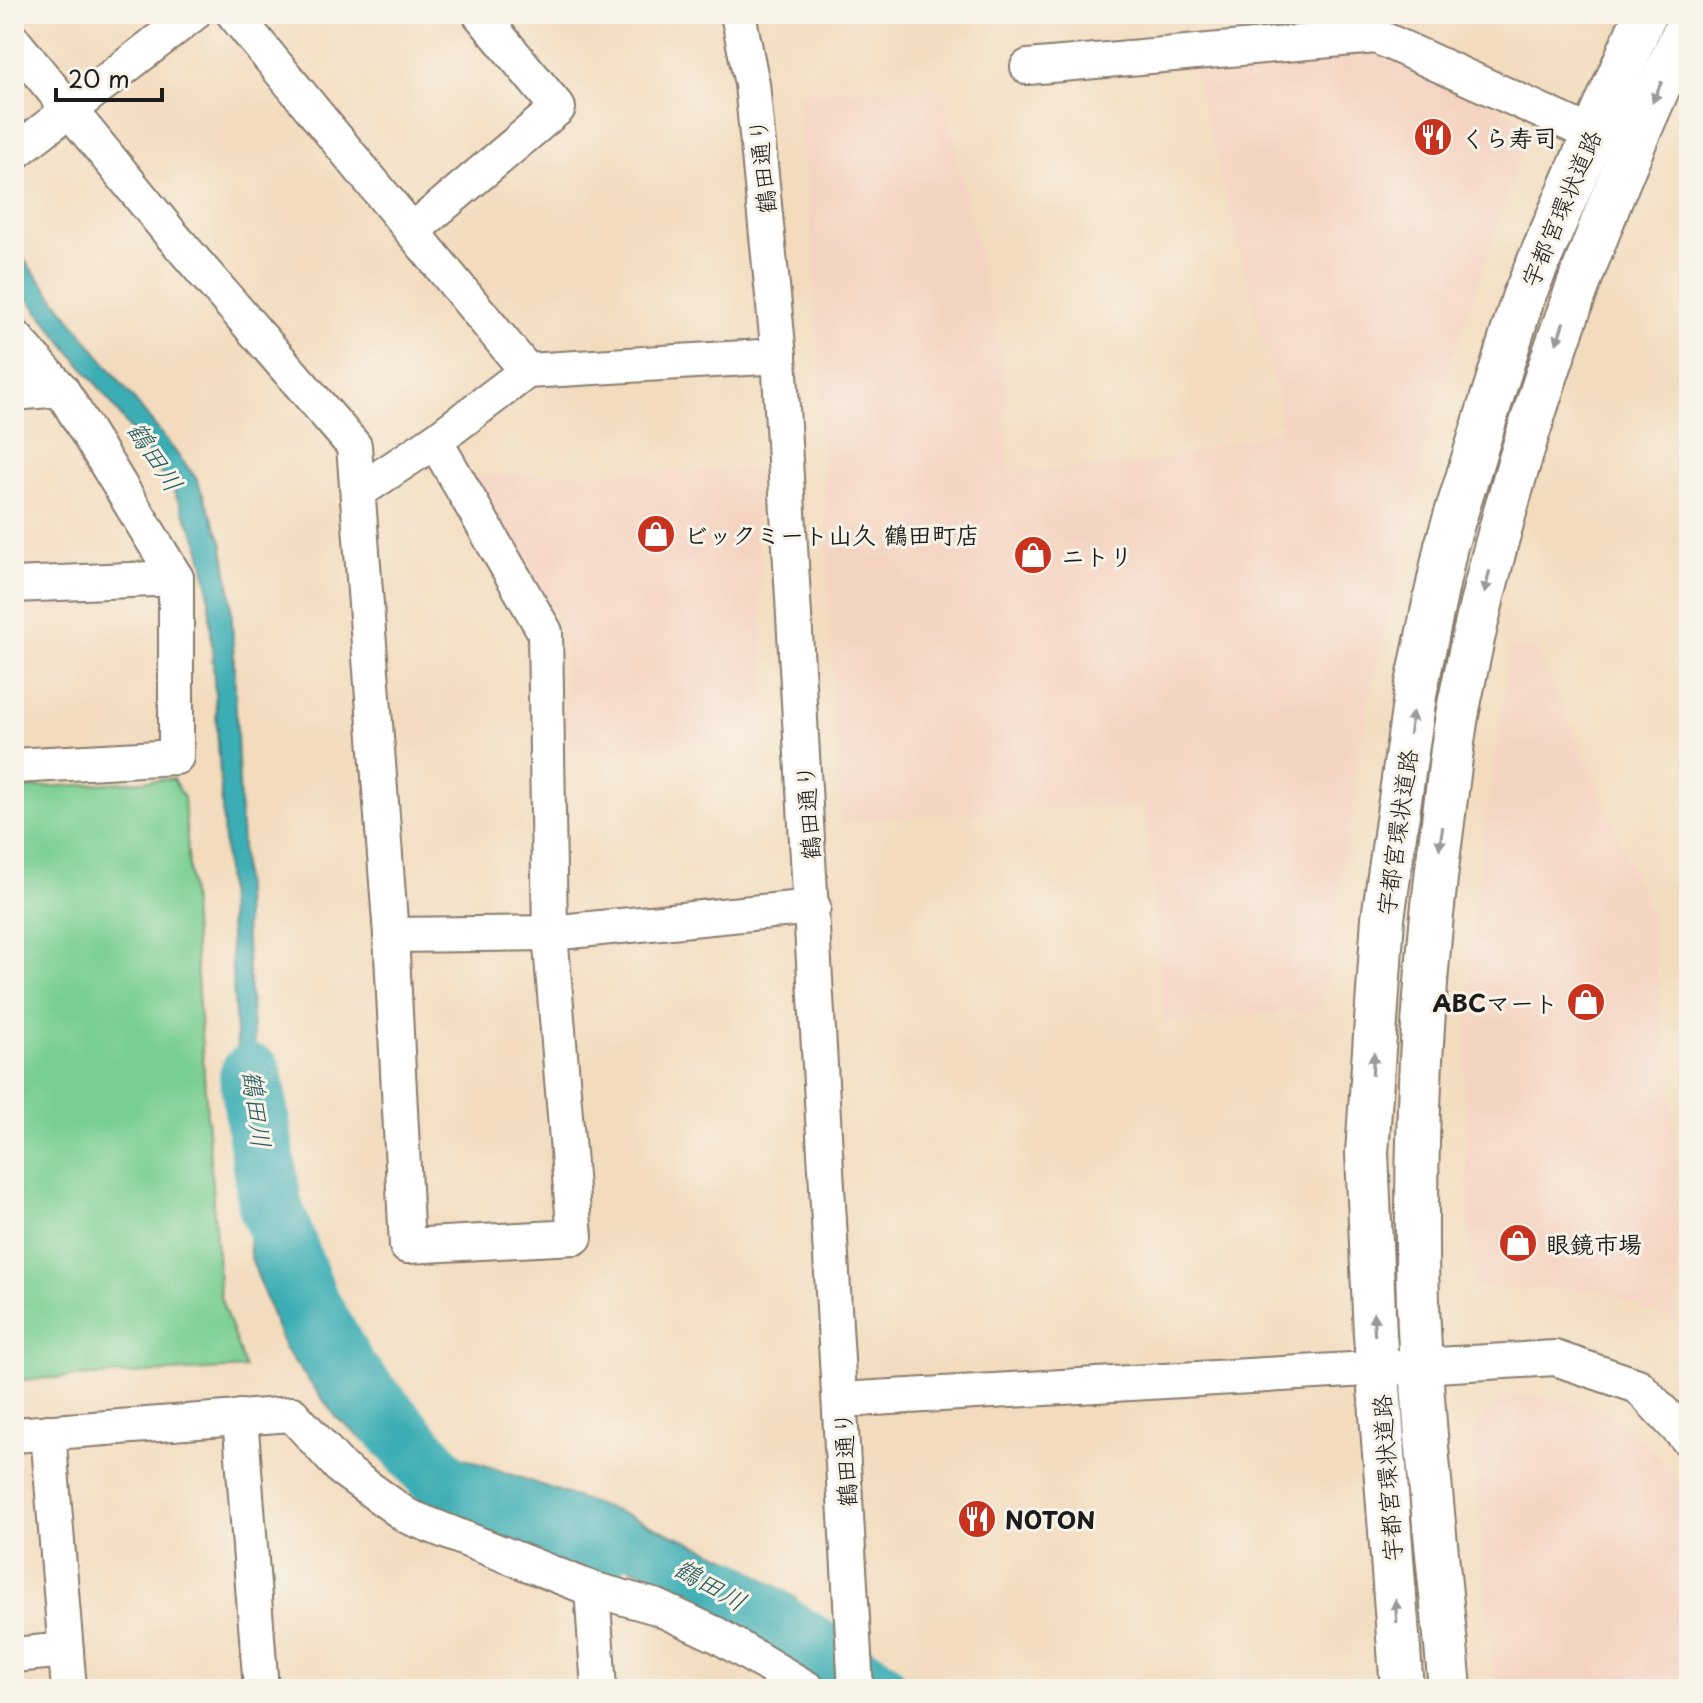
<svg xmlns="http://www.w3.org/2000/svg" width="1703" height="1703" font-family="'Playpen Sans','Klee One',sans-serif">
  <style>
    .built { fill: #f5d3c1 }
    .green { fill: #77ce92; stroke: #4a7557; stroke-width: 2 }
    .water { fill: #3badb4; stroke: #2c6468; stroke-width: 2 }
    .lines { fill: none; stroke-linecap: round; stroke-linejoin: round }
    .river { stroke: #3badb4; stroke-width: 64 }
    .minor-casing { stroke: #887c6d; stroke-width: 38 }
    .major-casing { stroke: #887c6d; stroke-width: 46 }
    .minor { stroke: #fff; stroke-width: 34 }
    .major { stroke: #fff; stroke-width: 42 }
    .oneway { fill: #999 }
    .labels { text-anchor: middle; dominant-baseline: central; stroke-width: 6; stroke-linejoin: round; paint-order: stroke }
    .poi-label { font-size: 24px; font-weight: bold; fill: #1c1c1c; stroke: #f7f3e8; text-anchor: start }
    .street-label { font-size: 24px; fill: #1c1c1c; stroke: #f7f3e8 }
    .water-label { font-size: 26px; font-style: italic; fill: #2a5d60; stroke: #f7f3e8 }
  </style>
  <rect width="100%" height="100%" fill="#f7f3e8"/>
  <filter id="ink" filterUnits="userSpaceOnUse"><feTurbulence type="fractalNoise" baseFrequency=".0125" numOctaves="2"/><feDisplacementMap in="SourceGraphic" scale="16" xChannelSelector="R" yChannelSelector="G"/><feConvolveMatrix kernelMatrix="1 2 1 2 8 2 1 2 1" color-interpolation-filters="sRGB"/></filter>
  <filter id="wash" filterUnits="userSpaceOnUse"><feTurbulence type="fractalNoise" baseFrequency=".006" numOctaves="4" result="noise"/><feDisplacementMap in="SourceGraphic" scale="32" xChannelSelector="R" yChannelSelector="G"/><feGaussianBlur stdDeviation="1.8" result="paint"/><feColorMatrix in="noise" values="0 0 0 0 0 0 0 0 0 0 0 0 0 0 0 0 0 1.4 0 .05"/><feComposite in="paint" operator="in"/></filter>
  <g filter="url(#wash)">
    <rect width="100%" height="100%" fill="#f3dcbe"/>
    <g class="built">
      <path d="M1363 50 1389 56 1519 117 1527 138 1430 424 1364 726 1322 1009 1164 1022 1145 804 840 820 813 252 797 92 942 88 1005 374 1010 471 1148 464 1280 430 1276 389 1192 65Z"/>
      <path d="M756 469 765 739 567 753 564 629 462 476Z"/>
      <path d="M1511 646 1535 648 1583 751 1650 912 1677 1156V1323L1598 1289 1472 1288 1464 1089 1474 902Z"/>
      <path d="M1501 1396H1551L1606 1412 1653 1449 1689 1497V1689H1494L1472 1432Z"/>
    </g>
    <path class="green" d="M173 779 184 798 220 1296 245 1368 14 1380V789Z"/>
    <path class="water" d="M14 247 196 478 222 541 231 596 246 941 268 1224 326 1348 368 1404 409 1432 459 1456 629 1516 739 1563 797 1599 798 1645 744 1613 410 1479 337 1418 284 1348 250 1255 208 584 198 541 174 492 109 400 14 281Z"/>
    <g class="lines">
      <g class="river">
        <path d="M251 1076 270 1205 306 1300 346 1372 454 1494 497 1520 605 1544"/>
        <path d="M724 1590 876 1689"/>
      </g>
    </g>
  </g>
  <g filter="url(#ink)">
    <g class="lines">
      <g class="minor-casing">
        <g id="minor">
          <path d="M234 14 527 371"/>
          <path d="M738 14 752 84 779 356 856 1689"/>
          <path d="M14 42 170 233 354 446 391 935 550 933 813 907"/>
          <path d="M1028 67 1376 36 1592 134"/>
          <path d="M14 153 193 14"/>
          <path d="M412 231 558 108 480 14"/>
          <path d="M14 336 61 389 176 578V757L14 766"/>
          <path d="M14 393 61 389"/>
          <path d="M435 441 527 371 779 356"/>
          <path d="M358 492 435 441 545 632 550 933 575 1237 407 1246 391 935"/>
          <path d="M14 585 176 578"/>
          <path d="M841 1400 1555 1358 1638 1386 1689 1440"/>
          <path d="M240 1417 261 1689"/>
          <path d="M48 1432 69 1689"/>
          <path d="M14 1435 292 1414 342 1469 407 1516 592 1589 599 1689"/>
          <path d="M592 1589 657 1607 717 1635 808 1689"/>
          <path d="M14 1655 66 1650"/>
        </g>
      </g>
      <g class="major-casing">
        <g id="major">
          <path d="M1402 1689 1375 1335 1367 1153 1383 918 1416 689 1446 546 1523 298 1645 14"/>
          <path d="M1450 1689C1437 1541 1417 1392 1417 1243 1416 1097 1425 950 1445 806 1450 769 1453 731 1461 695 1508 462 1588 236 1689 21"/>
        </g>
      </g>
      <use href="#minor" class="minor"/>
      <use href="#major" class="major"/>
    </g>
    <defs><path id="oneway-solid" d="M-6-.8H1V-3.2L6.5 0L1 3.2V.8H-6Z" transform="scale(2)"/></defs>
    <g class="oneway">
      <use href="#oneway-solid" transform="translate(1657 92) rotate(114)"/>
      <use href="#oneway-solid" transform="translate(1560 333) rotate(108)"/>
      <use href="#oneway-solid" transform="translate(1487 582) rotate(103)"/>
      <use href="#oneway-solid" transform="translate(1411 723) rotate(-82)"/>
      <use href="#oneway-solid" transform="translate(1441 838) rotate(98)"/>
      <use href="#oneway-solid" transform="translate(1373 1064) rotate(-86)"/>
      <use href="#oneway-solid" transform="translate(1374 1324) rotate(-93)"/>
      <use href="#oneway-solid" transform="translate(1396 1611) rotate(-94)"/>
    </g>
  </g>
  <defs>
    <g id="restaurant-disc" transform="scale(2)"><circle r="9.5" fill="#c8321e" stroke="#f7f3e8"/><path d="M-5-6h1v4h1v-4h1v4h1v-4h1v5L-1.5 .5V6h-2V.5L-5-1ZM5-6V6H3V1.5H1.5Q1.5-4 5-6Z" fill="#fff"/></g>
    <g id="shop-disc" transform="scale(2)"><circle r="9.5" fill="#c8321e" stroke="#f7f3e8"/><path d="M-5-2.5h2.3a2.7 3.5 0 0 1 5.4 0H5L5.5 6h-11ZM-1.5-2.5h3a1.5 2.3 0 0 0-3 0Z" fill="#fff"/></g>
  </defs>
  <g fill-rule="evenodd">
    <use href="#restaurant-disc" x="1433" y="137"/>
    <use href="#shop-disc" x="656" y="534"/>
    <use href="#shop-disc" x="1033" y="555"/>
    <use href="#shop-disc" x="1586" y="1002"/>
    <use href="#shop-disc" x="1518" y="1243"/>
    <use href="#restaurant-disc" x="977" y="1519"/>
  </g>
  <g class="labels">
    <g class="poi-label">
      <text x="1461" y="137">くら寿司</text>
      <text x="684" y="534">ビックミート山久 鶴田町店</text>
      <text x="1061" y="555">ニトリ</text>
      <text x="1558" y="1002" text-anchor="end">ABCマート</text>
      <text x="1546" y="1243">眼鏡市場</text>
      <text x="1005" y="1519">NOTON</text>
    </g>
    <g class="street-label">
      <text transform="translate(761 166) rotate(-96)">鶴田通り</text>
      <text transform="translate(1560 208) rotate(-67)">宇都宮環状道路</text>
      <text transform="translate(807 812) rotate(-94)">鶴田通り</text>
      <text transform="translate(1396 832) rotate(-82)">宇都宮環状道路</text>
      <text transform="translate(844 1459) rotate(-93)">鶴田通り</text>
      <text transform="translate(1386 1478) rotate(-94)">宇都宮環状道路</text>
    </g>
    <g class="water-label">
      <text transform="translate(156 456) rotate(57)">鶴田川</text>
      <text transform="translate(258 1109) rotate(83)">鶴田川</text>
      <text transform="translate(711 1584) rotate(30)">鶴田川</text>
    </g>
  </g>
  <rect width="1703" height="1703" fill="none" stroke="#f7f3e8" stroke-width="48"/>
  <path d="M56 88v12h106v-12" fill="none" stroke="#1c1c1c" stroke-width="4"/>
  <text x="68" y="88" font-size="24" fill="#1c1c1c" stroke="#f7f3e8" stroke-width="6" paint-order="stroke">20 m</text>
</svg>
